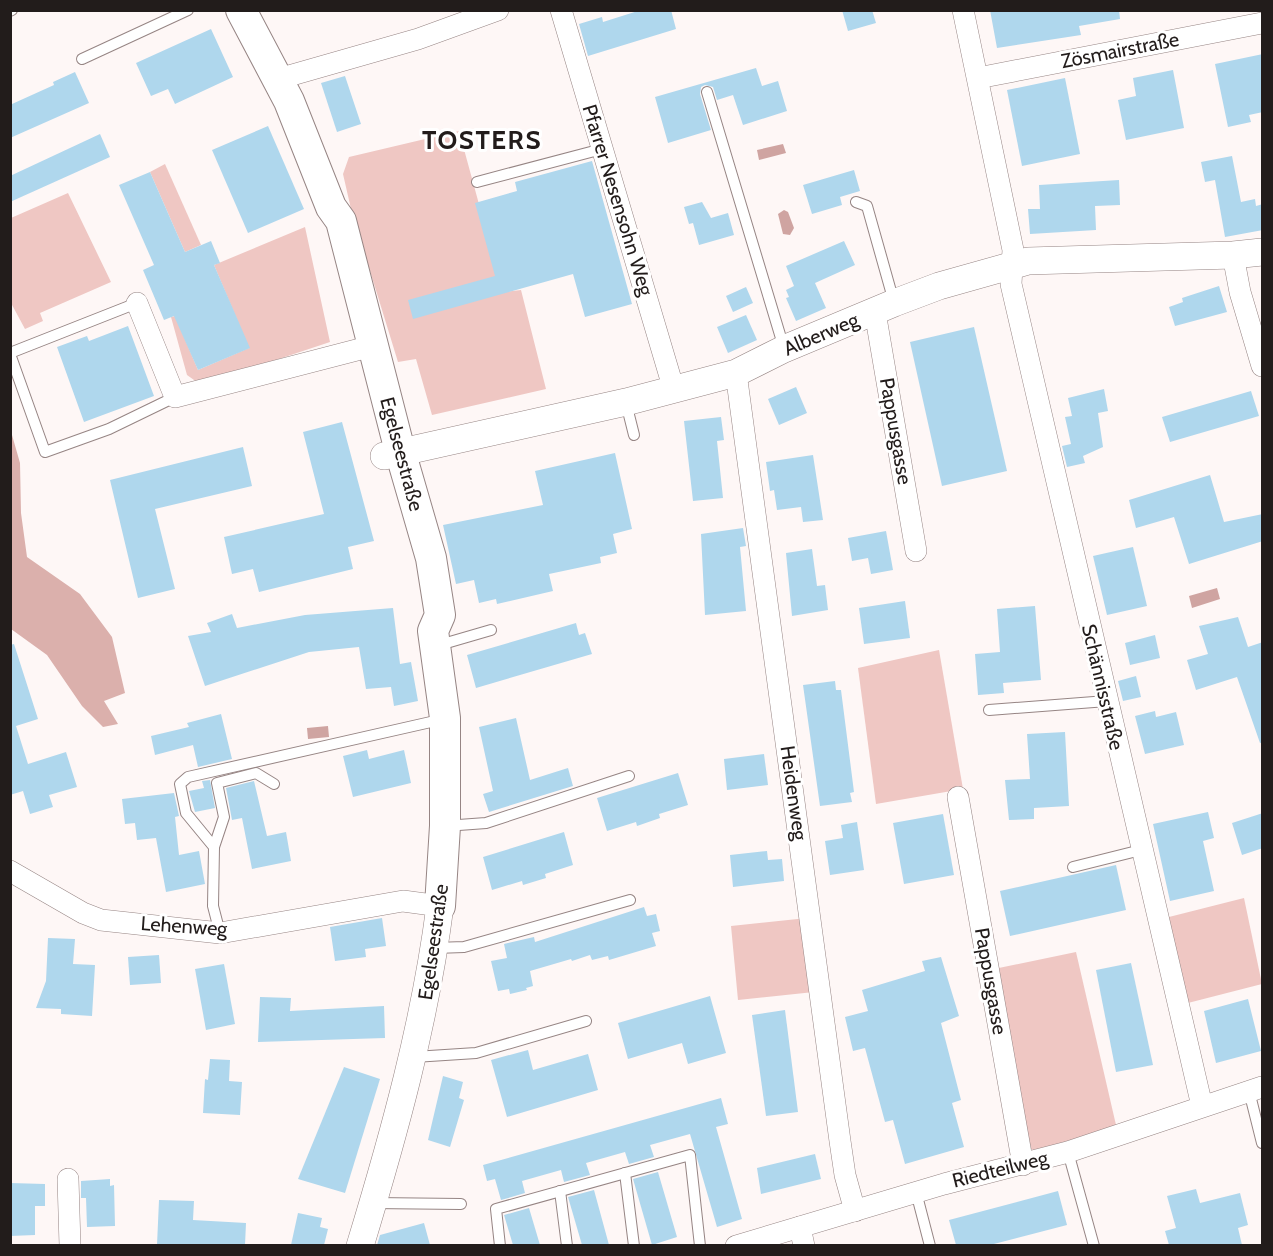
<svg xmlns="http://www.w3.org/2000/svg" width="1273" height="1256" font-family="Cabin,sans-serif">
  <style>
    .green { fill: #efc7c3 }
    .forest { fill: #dbb0ac }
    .water { fill: #cfa4a1 }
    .building { fill: #afd7ed }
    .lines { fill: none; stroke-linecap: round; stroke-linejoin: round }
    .service-casing { stroke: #968584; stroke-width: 12 }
    .minor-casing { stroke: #968584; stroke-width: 22 }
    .tertiary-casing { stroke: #968584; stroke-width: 28 }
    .secondary-casing { stroke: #968584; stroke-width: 32 }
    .service { stroke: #fff; stroke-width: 10 }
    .minor { stroke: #fff; stroke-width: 21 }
    .tertiary { stroke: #fff; stroke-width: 27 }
    .secondary { stroke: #fff; stroke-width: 30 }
    .labels { text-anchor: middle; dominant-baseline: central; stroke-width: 6; stroke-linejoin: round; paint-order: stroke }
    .street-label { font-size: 20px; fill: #221c1b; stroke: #fff }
    .district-label { font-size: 26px; font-weight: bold; letter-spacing: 1.5px; fill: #221c1b; stroke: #fff }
  </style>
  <rect width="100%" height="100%" fill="#fef7f6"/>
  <g class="green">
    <path d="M459 131 503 292 521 290 546 389 432 415 416 359 398 362 351 209 343 174 349 157Z"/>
    <path d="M165 164 201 245 185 252 150 172Z"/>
    <path d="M68 193 111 282 40 313 43 321 25 329 11 303V218Z"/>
    <path d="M305 227 330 342 201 385 187 375 171 317 175 316 198 370 249 348 214 265Z"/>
    <path d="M939 650 963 789 876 804 858 668Z"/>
    <path d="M1244 898 1262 984 1184 1004 1165 918Z"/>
    <path d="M807 918 814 992 738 1000 731 926Z"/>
    <path d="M1076 952 1116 1125 1037 1151 1031 1149 994 969Z"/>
  </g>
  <path class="forest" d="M10 428 20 463 21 513 27 557 80 594 112 637 125 693 104 701 118 724 103 727 82 706 47 655 11 629Z"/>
  <g class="water">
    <path d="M783 144 786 153 759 160 757 150Z"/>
    <path d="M784 210 788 212 794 228 790 235 783 234 778 214Z"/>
    <path d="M1217 588 1220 599 1192 608 1189 596Z"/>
    <path d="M328 726 329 737 308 739 307 728Z"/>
  </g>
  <g class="building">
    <path d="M641 10H671L676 29 588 56 579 24 602 17 603 22Z"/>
    <path d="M842 10H872L876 23 848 31Z"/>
    <path d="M990 10H1119L1120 19 1079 26 1081 35 997 48Z"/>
    <path d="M211 29 233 77 175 104 168 89 151 96 136 63Z"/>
    <path d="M1263 54V112L1249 115 1251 122 1228 127 1215 64Z"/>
    <path d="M756 68 762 86 778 81 787 111 743 125 733 95 717 100 713 87 705 85 701 87 700 94 711 130 668 143 655 97Z"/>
    <path d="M1173 70 1184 128 1126 140 1118 100 1136 96 1133 78Z"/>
    <path d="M75 72 89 103 10 138 12 104 54 85 53 82Z"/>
    <path d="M345 76 361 124 337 132 321 83Z"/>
    <path d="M1065 78 1080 154 1022 166 1007 90Z"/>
    <path d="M268 126 304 209 248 233 212 150Z"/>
    <path d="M100 134 110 157 10 202V176Z"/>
    <path d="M1232 156 1241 202 1255 199 1256 206 1263 204V230L1225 237 1215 180 1205 182 1201 162Z"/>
    <path d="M592 161 632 304 585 317 573 274 413 319 408 300 495 276 475 203 517 191 515 182Z"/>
    <path d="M854 170 860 191 840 197 842 205 812 214 803 185Z"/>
    <path d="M150 172 185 252 211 241 220 263 214 265 250 348 198 370 174 316 164 320 143 270 154 265 119 185Z"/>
    <path d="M1119 180 1120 205 1095 206 1096 230 1030 234 1028 209H1040L1039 185Z"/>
    <path d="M702 202 711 218 728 213 734 235 699 245 693 223 689 224 684 207Z"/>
    <path d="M844 241 855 265 815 283 826 308 796 321 786 298 789 297 786 290 794 286 786 266Z"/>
    <path d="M1219 286 1227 312 1175 326 1169 307 1183 302 1182 298Z"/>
    <path d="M746 287 753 303 733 312 726 296Z"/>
    <path d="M746 315 757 340 728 353 717 327Z"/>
    <path d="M128 326 154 396 84 422 57 347 87 336 89 341Z"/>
    <path d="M974 327 1007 471 942 486 910 342Z"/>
    <path d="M796 387 807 413 779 425 768 399Z"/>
    <path d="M1104 389 1108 411 1098 413 1103 447 1083 456 1085 463 1067 467 1062 446 1071 444 1065 417 1072 416 1068 398Z"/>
    <path d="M1251 391 1259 416 1170 442 1162 417Z"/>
    <path d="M721 417 724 440 717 441 723 498 693 501 684 421Z"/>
    <path d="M342 422 374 541 348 547 353 569 259 592 253 569 232 574 224 537 324 514 303 432Z"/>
    <path d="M243 447 252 486 155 509 175 589 138 598 110 480Z"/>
    <path d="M615 453 632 529 613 534 617 553 600 557 601 563 549 574 553 591 497 604 496 599 479 603 474 580 456 584 443 525 543 505 535 471Z"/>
    <path d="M813 455 823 520 803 522 801 507 777 510 774 490 770 491 766 462Z"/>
    <path d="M1210 475 1224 522 1263 514V541L1189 564 1174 517 1136 528 1129 500Z"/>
    <path d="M743 528 746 546 740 547 746 611 705 615 701 534Z"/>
    <path d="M886 531 893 570 871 574 868 558 852 561 848 538Z"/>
    <path d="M1133 547 1147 606 1107 615 1093 556Z"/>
    <path d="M812 549 817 586 825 585 828 610 792 616 786 553Z"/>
    <path d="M905 601 910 638 864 644 859 608Z"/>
    <path d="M1035 606 1041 680 1003 683 1004 693 978 695 975 654 1000 652 997 609Z"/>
    <path d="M393 608 400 664 411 662 418 701 394 706 391 687 366 689 359 647 309 652 205 686 188 636 211 632 207 623 232 614 237 628 305 615Z"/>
    <path d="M1238 617 1248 647 1263 642V742L1260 743 1237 677 1196 690 1187 660 1208 654 1199 626Z"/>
    <path d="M576 623 579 635 585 633 592 654 476 688 467 655Z"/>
    <path d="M1155 635 1160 658 1130 665 1125 643Z"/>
    <path d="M14 644 38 719 16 726 28 764 66 752 77 787 49 795 53 807 30 814 23 791 10 795V645Z"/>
    <path d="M1136 676 1141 697 1123 701 1118 681Z"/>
    <path d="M835 681 836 690H841L854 792 850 793 852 802 820 806 803 685Z"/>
    <path d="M1155 711 1156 717 1176 712 1184 745 1145 754 1135 716Z"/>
    <path d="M221 714 232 759 198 767 193 745 155 755 151 736 189 727 187 723Z"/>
    <path d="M516 718 530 780 568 768 573 786 489 812 483 794 493 791 479 727Z"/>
    <path d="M1065 732 1069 806 1034 808V819L1009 820 1005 780 1030 779 1027 734Z"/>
    <path d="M367 750 369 759 404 750 411 783 353 797 343 756Z"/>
    <path d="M764 754 768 785 727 790 724 759Z"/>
    <path d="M678 773 688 805 659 814 660 818 637 826 636 822 607 831 597 798Z"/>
    <path d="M210 780 215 808 195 812 189 791 204 788 202 781Z"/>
    <path d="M254 781 267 836 286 832 291 861 252 869 242 818 232 820 226 788Z"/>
    <path d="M174 793 179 816 175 817 179 855 199 851 205 884 166 892 156 838 137 840 135 823 125 824 122 799Z"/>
    <path d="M1208 812 1214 838 1203 841 1214 891 1170 901 1153 824Z"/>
    <path d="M1263 813V848L1242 855 1232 823Z"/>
    <path d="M943 814 954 875 904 884 893 823Z"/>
    <path d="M857 822 864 870 830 875 825 841 843 838 841 825Z"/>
    <path d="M564 832 573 865 545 874 546 878 523 885 522 881 492 890 483 857Z"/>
    <path d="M767 851 768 860 782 859 784 881 733 887 730 855Z"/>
    <path d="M1116 865 1126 910 1010 936 1000 891Z"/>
    <path d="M644 907 647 916 656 914 660 931 652 933 656 946 609 960 608 956 592 960 590 955 572 961 571 959 530 971 533 986 526 988 527 990 510 994 509 989 498 991 491 961 507 958 504 944 534 937 535 942Z"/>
    <path d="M382 918 386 946 365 949 366 957 335 961 330 927Z"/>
    <path d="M48 938 75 939 73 964 95 965 92 1016 61 1014V1009L36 1008 46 981Z"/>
    <path d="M159 955 161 983 130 985 128 957Z"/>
    <path d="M941 957 959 1016 941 1023 961 1100 952 1103 964 1147 905 1164 893 1120 885 1122 865 1048 853 1051 845 1017 868 1011 862 990 925 971 922 961Z"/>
    <path d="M1131 963 1153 1065 1116 1072 1096 970Z"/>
    <path d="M224 964 235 1024 206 1030 195 969Z"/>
    <path d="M710 996 726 1053 688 1064 682 1043 628 1059 618 1023Z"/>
    <path d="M260 997 291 998 290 1011 384 1006 385 1038 258 1042Z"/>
    <path d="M1248 999 1261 1051 1216 1063 1204 1011Z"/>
    <path d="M785 1010 798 1112 766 1116 752 1015Z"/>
    <path d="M528 1050 533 1070 588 1054 598 1090 507 1117 491 1060Z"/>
    <path d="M210 1059 230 1060 229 1081 242 1082 240 1115 203 1113 205 1079 208 1080Z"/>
    <path d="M344 1067 380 1079 345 1193 298 1179Z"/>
    <path d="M443 1076 463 1082 459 1098 464 1100 450 1147 428 1140Z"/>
    <path d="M721 1098 728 1124 716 1127 742 1219 717 1227 690 1134 650 1145 654 1157 629 1164 625 1152 586 1163 590 1175 564 1182 561 1170 522 1181 525 1193 501 1200 495 1179 487 1181 483 1165Z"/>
    <path d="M815 1154 821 1179 761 1194 757 1168Z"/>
    <path d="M658 1172 677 1237 652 1245 633 1179Z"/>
    <path d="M110 1179V1186L114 1185 115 1226 87 1227 86 1198H81V1181Z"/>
    <path d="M10 1183 45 1184V1206H35V1235L10 1236Z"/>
    <path d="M1196 1189 1200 1203 1240 1193 1248 1225 1238 1228 1242 1245H1169L1165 1231 1176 1228 1167 1196Z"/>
    <path d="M594 1190 609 1245H582L568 1197Z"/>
    <path d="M1058 1191 1067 1225 990 1245H956L949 1220Z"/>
    <path d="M159 1200 194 1201 193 1220 246 1223 245 1245H157Z"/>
    <path d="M529 1208 540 1245H513L504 1215Z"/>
    <path d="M298 1213 322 1218 320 1227 328 1229 324 1245H291Z"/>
    <path d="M424 1223 430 1245H377L380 1235Z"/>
  </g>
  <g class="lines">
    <g class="service-casing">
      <g id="service">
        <path d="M10 11 12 10"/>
        <path d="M82 59 188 10"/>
        <path d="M707 92 784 348"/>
        <path d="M477 182 602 149"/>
        <path d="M856 202 867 206 894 302"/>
        <path d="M10 353 137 303"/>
        <path d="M10 354 45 452 109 429 175 397"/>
        <path d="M626 403 634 435"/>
        <path d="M436 646 491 630"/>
        <path d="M989 710 1107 701"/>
        <path d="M445 826 486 823 629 776"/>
        <path d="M214 847 186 813 180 784 188 777 444 719"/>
        <path d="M1073 867 1141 850"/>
        <path d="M220 933 213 906 214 847 224 817 217 783 256 773 274 784"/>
        <path d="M435 948 464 947 630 900"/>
        <path d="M414 1057 476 1053 586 1021"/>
        <path d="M1249 1091 1262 1143"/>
        <path d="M1068 1152 1094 1246"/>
        <path d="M625 1173 634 1246"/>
        <path d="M560 1191 567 1246"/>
        <path d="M916 1192 930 1246"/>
        <path d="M373 1203 461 1204"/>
        <path d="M500 1246 496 1209 690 1155 700 1246"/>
      </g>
    </g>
    <g class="minor-casing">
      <g id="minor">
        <path d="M561 10 674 390"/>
        <path d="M963 10 1013 250 1011 284 1202 1106"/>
        <path d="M978 78 1262 23"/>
        <path d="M278 79 418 39 498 10"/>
        <path d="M1233 255 1240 292 1262 366"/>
        <path d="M137 303 175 397 372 346"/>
        <path d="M875 312 916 551"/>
        <path d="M736 373 840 1141 845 1175 855 1211"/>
        <path d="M958 797 1023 1165"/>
        <path d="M10 871 83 913 101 920 220 933 403 901 440 906"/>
        <path d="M68 1179 70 1246"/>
        <path d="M800 1227 804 1246"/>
        <path d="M736 1246 944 1184 1068 1152 1262 1087"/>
      </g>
    </g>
    <g class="tertiary-casing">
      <g id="tertiary">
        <path d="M384 456 626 402 736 373 784 349 894 303 939 286 1028 261 1233 255 1262 252"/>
        <path d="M360 1246C394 1134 425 1023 440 906"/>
      </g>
    </g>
    <g class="secondary-casing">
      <path id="secondary" d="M241 10 289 101 331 207 341 221 400 451 431 558 440 615 433 631 445 718V826L440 906"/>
    </g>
    <use href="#service" class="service"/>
    <use href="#minor" class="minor"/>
    <use href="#tertiary" class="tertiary"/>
    <use href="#secondary" class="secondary"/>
  </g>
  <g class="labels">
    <g class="street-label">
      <text transform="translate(1120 50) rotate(-11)">Zösmairstraße</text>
      <text transform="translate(618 200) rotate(73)">Pfarrer Nesensohn Weg</text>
      <text transform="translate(821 334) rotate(-23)">Alberweg</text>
      <text transform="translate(896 431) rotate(80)">Pappusgasse</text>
      <text transform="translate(402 454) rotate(75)">Egelseestraße</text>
      <text transform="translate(1103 687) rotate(77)">Schännisstraße</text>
      <text transform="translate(794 793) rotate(82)">Heidenweg</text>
      <text transform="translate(184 926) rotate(4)">Lehenweg</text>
      <text transform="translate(433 942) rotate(-82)">Egelseestraße</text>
      <text transform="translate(991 981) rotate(80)">Pappusgasse</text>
      <text transform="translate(1000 1169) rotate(-14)">Riedteilweg</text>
    </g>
    <g class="district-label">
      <text x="482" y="140">TOSTERS</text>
    </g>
  </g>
  <rect width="1273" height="1256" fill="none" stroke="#221c1b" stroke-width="24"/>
</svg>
